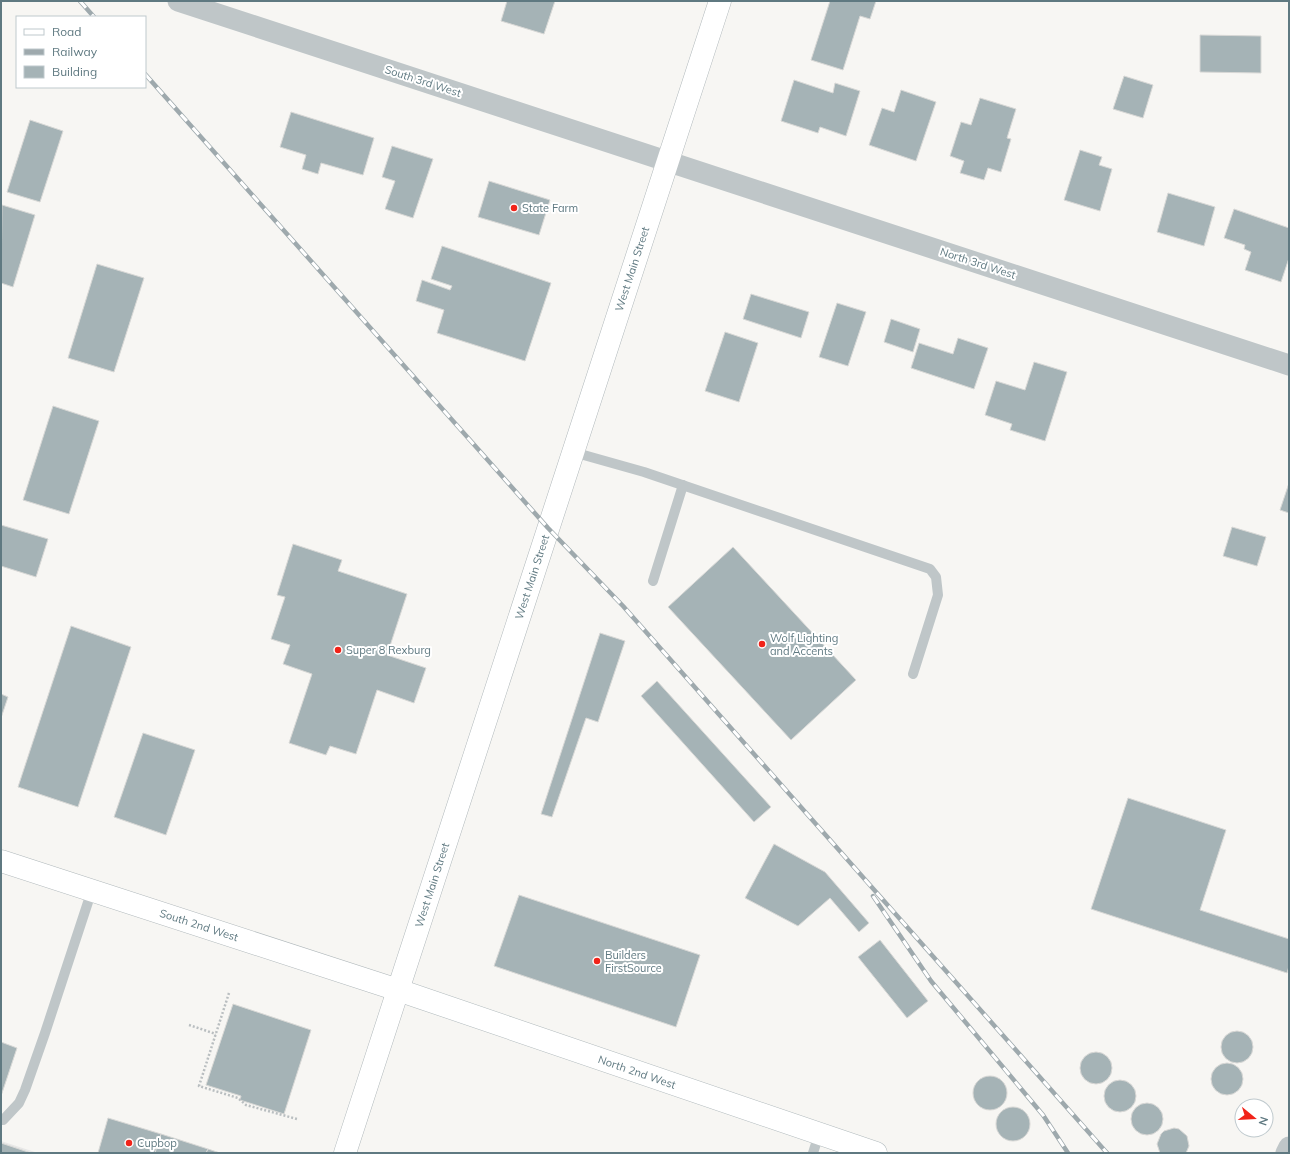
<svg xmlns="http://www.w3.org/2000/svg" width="1290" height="1154" font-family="Mulish,sans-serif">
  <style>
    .built { fill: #e8e8e7 }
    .building { fill: #a5b3b6; stroke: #d8d8d6 }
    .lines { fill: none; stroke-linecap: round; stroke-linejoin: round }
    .secondary-casing { stroke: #b1babd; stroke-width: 23 }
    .primary-casing { stroke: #b0b8bb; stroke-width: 23 }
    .path { stroke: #b9bec0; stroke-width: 2.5; stroke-dasharray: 2 2; stroke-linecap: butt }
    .lane { stroke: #bfc6c8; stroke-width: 10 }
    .street { stroke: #bfc6c8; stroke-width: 21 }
    .secondary { stroke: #fff; stroke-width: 22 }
    .primary { stroke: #fff; stroke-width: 22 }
    .rail-casing { stroke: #9ea9ad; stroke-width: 4.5 }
    .rail { stroke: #fff; stroke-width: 3; stroke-dasharray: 9; stroke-linecap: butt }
    .poi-dot { fill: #f12319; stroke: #fff; stroke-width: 1.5 }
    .labels { text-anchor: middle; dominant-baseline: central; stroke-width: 4; stroke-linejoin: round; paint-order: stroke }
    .street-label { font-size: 11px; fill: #5f7981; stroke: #fff }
    .poi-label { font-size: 11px; fill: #5f7981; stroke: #fff; text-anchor: start }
  </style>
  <rect width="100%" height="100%" fill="#f7f6f3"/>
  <path class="built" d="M1 1141 38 1153H1Z"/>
  <g class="building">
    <path d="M507 1H555L544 34 501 21Z"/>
    <path d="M830 1H876L870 19 860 16 843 70 811 60Z"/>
    <path d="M1200 35 1261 36V73L1200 72Z"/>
    <path d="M1124 76 1153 85 1143 118 1113 109Z"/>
    <path d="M794 80 833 93 835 83 860 91 846 136 820 127 818 133 781 121Z"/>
    <path d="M901 90 936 102 916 161 869 145 882 108 894 112Z"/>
    <path d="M980 98 1016 109 1007 138 1011 139 1001 172 988 168 984 180 960 173 964 161 950 156 961 122 971 125Z"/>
    <path d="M291 112 374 138 363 175 321 163 318 174 302 169 306 155 280 147Z"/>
    <path d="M30 120 63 131 40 202 7 192Z"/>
    <path d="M392 146 433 159 413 218 385 209 395 181 382 177Z"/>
    <path d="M1080 150 1102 157 1099 165 1112 169 1100 211 1064 200Z"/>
    <path d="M489 181 550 200 539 235 478 217Z"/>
    <path d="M1168 193 1215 207 1204 246 1157 232Z"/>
    <path d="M2 205 35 215 13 287 1 283Z"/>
    <path d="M1234 209 1289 228V258L1281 282 1245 270 1251 252 1244 249 1245 245 1224 238Z"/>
    <path d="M442 246 551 283 525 361 437 333 444 310 416 301 422 280 450 290 452 286 431 279Z"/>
    <path d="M97 264 144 278 114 372 68 358Z"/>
    <path d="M751 294 809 312 801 338 743 319Z"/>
    <path d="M837 303 866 312 848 366 819 357Z"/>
    <path d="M891 319 920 329 913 352 884 342Z"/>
    <path d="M725 332 758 343 739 402 705 391Z"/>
    <path d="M958 338 988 348 974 389 911 368 919 343 953 354Z"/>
    <path d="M1034 362 1067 372 1045 441 1010 430 1012 424 985 415 996 381 1025 390Z"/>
    <path d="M53 406 99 421 69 514 23 500Z"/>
    <path d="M1289 483V513L1280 510Z"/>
    <path d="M1 525 48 539 36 577 1 566Z"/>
    <path d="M1232 527 1266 537 1257 566 1223 556Z"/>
    <path d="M293 544 342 560 338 571 407 594 387 655 426 668 414 703 377 690 356 754 330 746 326 755 289 743 312 674 283 664 290 645 271 639 285 597 277 595Z"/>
    <path d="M733 547 856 680 791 740 668 607Z"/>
    <path d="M71 626 131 647 78 807 18 787Z"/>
    <path d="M600 633 625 641 598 722 586 718 552 817 541 814Z"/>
    <path d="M657 681 771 807 754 822 641 696Z"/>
    <path d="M1 694 8 697 1 718Z"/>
    <path d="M143 733 195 750 166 835 114 817Z"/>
    <path d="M1128 798 1226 830 1200 910 1289 939V966L1287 973 1091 909Z"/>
    <path d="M774 844 825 872 869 923 859 932 830 898 798 926 745 898Z"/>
    <path d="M519 895 700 955 676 1027 494 966Z"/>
    <path d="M880 940 928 1001 907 1018 858 957Z"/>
    <path d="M233 1004 311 1030 284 1114 240 1100 241 1096 206 1085Z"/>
    <circle cx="1237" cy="1047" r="16"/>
    <path d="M1 1042 17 1048 1 1096Z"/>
    <circle cx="1096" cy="1068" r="16"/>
    <circle cx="1227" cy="1079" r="16"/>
    <circle cx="990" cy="1093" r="17"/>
    <circle cx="1120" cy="1096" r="16"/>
    <circle cx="1147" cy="1119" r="16"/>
    <circle cx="1013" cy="1124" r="17"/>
    <path d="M108 1118 161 1134 155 1153H98Z"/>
    <path d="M1174 1128 1179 1129 1187 1136 1189 1146 1186 1153H1160L1157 1144 1161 1134 1164 1131Z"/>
    <path d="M161 1134 208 1149 206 1153H155Z"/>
    <path d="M1 1143 31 1153H1Z"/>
    <path d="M208 1149 220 1153H206Z"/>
  </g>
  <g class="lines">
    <g class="secondary-casing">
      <path id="secondary" d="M398 990 876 1153"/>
    </g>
    <g class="primary-casing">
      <g id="primary">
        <path d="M1 861 398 990"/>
        <path d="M345 1153 720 1"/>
      </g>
    </g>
    <g class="path">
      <path d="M229 993 199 1086 238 1098 246 1105 297 1119"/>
      <path d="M189 1025 216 1034"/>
    </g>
    <g class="lane">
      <path d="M573 452 644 472 930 569 936 577 938 595 913 674"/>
      <path d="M653 581 683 485"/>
      <path d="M1 1120H3L19 1103 25 1090 45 1033 92 890"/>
      <path d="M813 1153 819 1134"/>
    </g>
    <g class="street">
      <path d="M178 1 1289 365"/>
      <path d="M1286 1153 1289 1147"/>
    </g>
    <use href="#secondary" class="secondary"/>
    <use href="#primary" class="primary"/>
    <g class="rail-casing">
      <g id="rail">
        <path d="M80 1 94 17"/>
        <path d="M145 74 548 528 623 606 1107 1153"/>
        <path d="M873 896 931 981 1043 1115 1068 1153"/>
      </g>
    </g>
    <use href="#rail" class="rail"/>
  </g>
  <g class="poi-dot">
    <circle cx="514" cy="208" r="4"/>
    <circle cx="762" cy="644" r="4"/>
    <circle cx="338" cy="650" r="4"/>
    <circle cx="597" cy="961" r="4"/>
    <circle cx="129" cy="1143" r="4"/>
  </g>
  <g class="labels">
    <g class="street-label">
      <text transform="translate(423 81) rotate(18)">South 3rd West</text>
      <text transform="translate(978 263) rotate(18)">North 3rd West</text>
      <text transform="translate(632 269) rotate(-72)">West Main Street</text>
      <text transform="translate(532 577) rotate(-72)">West Main Street</text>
      <text transform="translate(432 885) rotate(-72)">West Main Street</text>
      <text transform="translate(199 925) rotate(18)">South 2nd West</text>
      <text transform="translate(637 1072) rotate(19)">North 2nd West</text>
    </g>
    <g class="poi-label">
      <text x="522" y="208">State Farm</text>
      <text x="770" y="638">Wolf Lighting<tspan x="770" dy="13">and Accents</tspan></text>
      <text x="346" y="650">Super 8 Rexburg</text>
      <text x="605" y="955">Builders<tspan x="605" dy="13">FirstSource</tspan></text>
      <text x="137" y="1143">Cupbop</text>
    </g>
  </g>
  <rect width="1290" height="1154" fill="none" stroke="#5f7981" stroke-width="4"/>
  <rect x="16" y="16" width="130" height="72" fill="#ffffff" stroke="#bfc9cd"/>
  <rect x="24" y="29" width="20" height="6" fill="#ffffff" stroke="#bfc9cd"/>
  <text x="52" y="36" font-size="12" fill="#5f7981">Road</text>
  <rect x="24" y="49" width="20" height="6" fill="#9ea9ad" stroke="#bfc9cd"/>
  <text x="52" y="56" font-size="12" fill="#5f7981">Railway</text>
  <rect x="24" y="66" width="20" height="12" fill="#a5b3b6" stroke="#bfc9cd"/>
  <text x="52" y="76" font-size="12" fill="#5f7981">Building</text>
  <g transform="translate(1254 1118) rotate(108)"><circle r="19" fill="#ffffff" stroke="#bfc9cd"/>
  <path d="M0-3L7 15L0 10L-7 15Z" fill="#f12319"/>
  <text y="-6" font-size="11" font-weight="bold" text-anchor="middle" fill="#5f7981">N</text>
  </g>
</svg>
